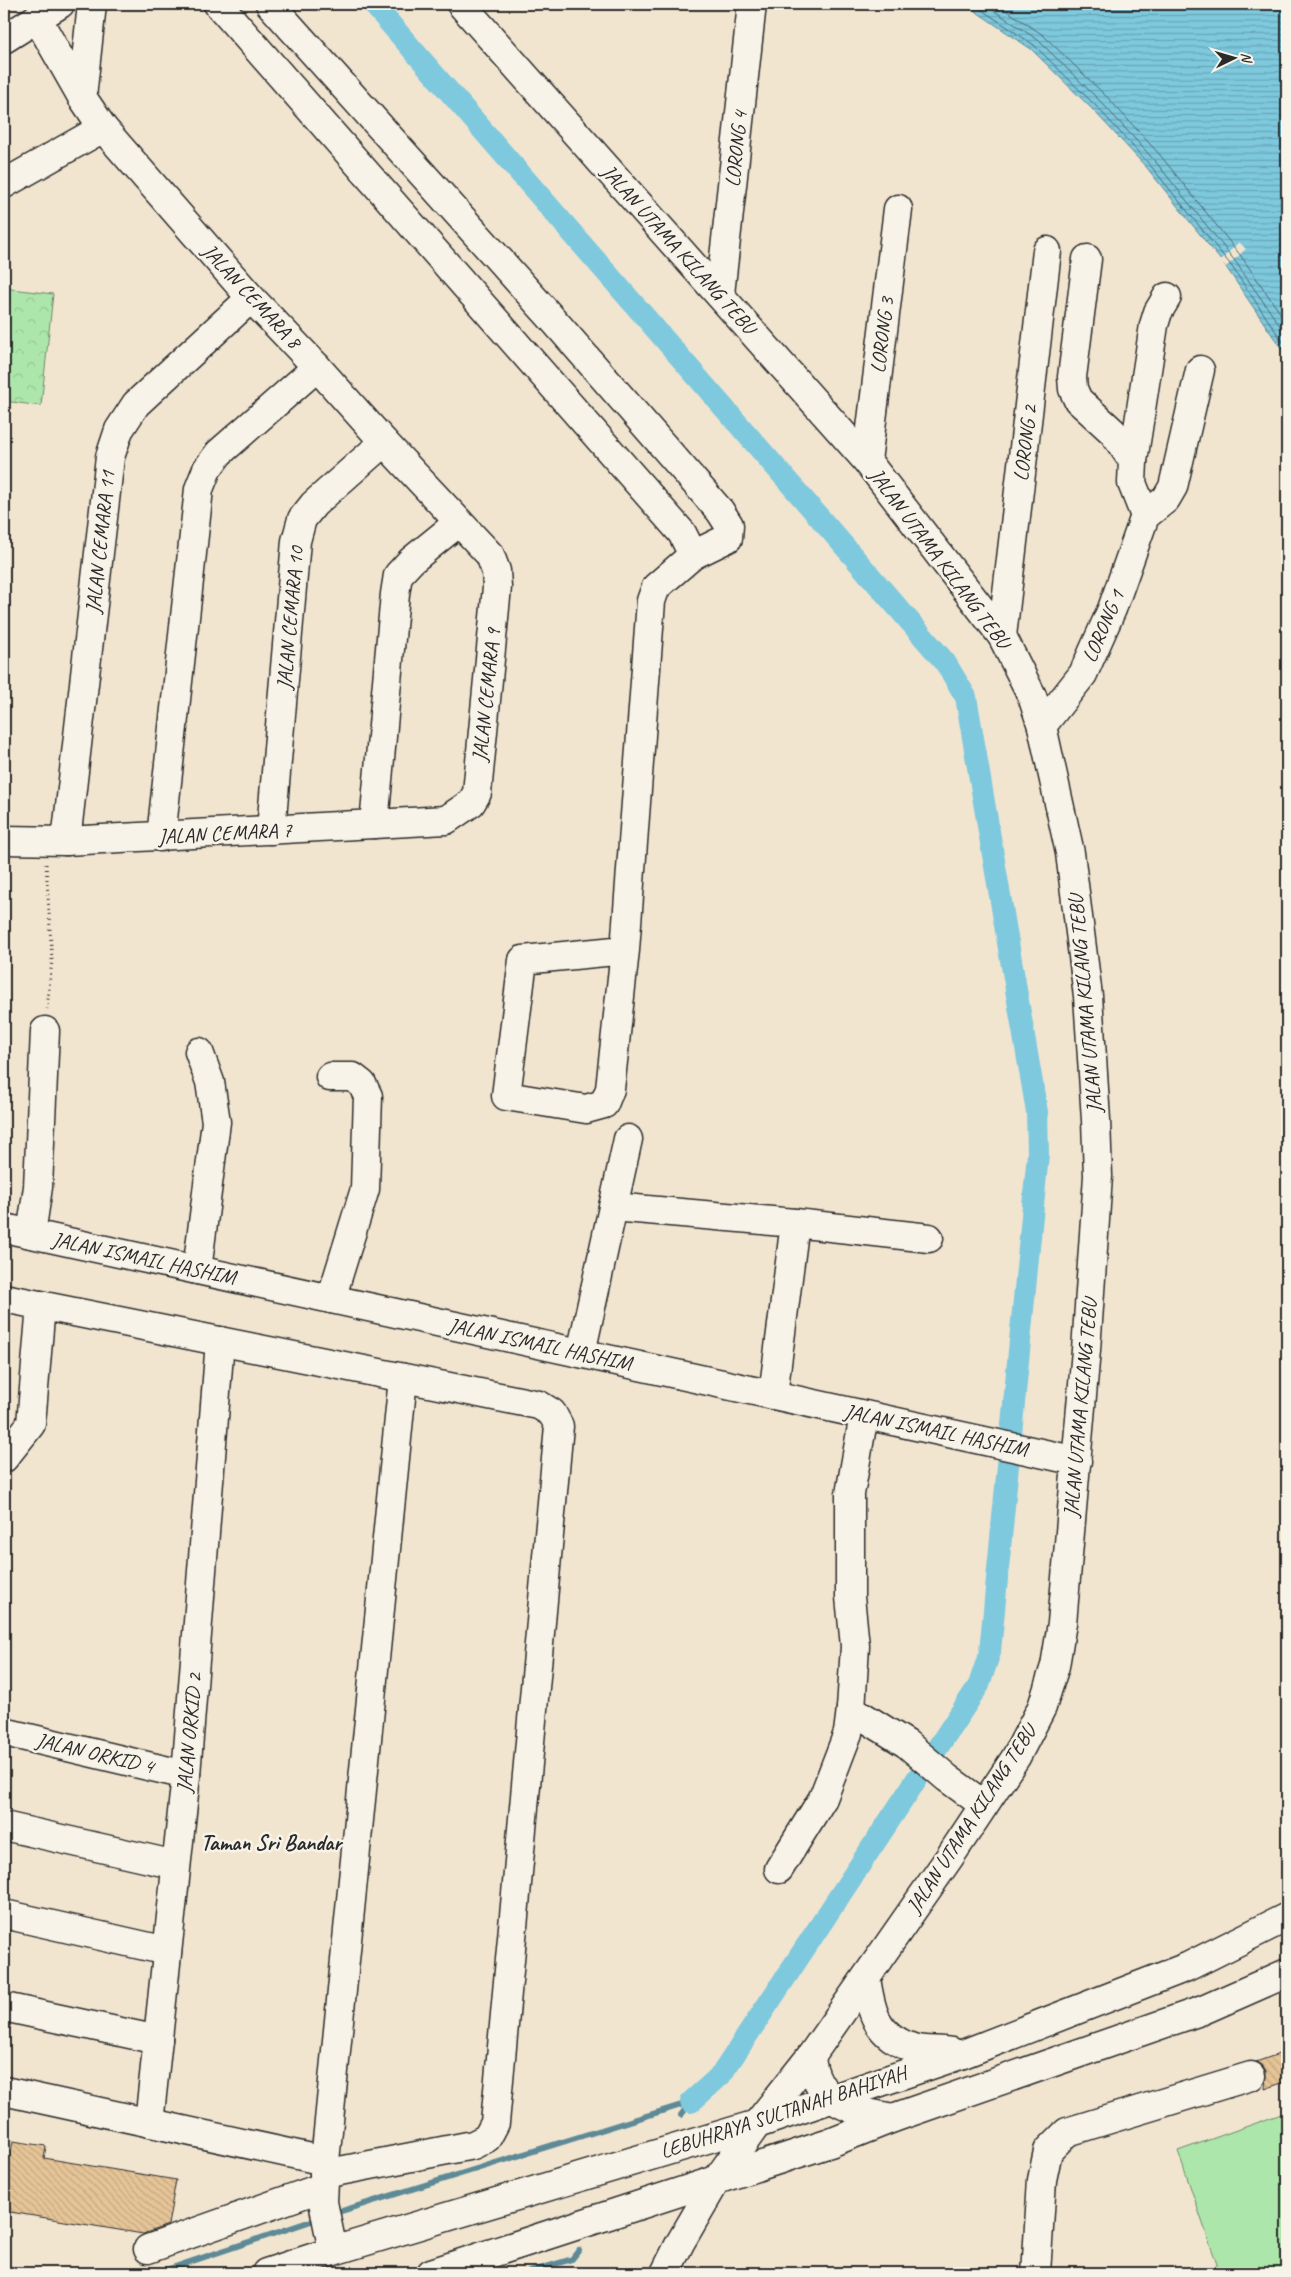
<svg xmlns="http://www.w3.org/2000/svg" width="1291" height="2277" font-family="Caveat,sans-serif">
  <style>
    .park { fill: url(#park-crowns); stroke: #6c886a }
    .garden { fill: #ade6aa; stroke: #6c886a }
    .water { fill: url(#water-rules); stroke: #5d8a96 }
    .pier { fill: #f2e5d0 }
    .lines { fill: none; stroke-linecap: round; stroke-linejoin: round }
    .shore { stroke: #4c6a73; stroke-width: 1 }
    .stream { stroke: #5d8a96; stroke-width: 6 }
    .canal { stroke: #7ec9de; stroke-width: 22 }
    .building { fill: url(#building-back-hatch); stroke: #2b2b2b }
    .minor-casing { stroke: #2b2b2b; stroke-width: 31 }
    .major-casing { stroke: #2b2b2b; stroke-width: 31 }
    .path { stroke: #2b2b2b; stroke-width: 3; stroke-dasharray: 1 4; stroke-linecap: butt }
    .minor { stroke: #f7f3e8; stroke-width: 28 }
    .major { stroke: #f7f3e8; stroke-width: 28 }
    .labels { text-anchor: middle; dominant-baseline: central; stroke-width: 5; stroke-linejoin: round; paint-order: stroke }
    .street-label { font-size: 21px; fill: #2b2b2b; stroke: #f7f3e8 }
    .neighbourhood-label { font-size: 22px; font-weight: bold; fill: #2b2b2b; stroke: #f7f3e8 }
  </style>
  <defs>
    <pattern id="park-crowns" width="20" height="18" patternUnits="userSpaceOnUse" patternTransform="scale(1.25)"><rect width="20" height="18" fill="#ade6aa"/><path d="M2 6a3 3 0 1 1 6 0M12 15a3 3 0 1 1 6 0" fill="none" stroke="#95c592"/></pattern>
    <pattern id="water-rules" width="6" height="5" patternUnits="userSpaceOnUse" patternTransform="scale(1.25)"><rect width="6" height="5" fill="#7ec9de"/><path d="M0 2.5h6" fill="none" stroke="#67a3b4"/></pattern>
    <pattern id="building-back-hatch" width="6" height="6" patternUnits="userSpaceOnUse" patternTransform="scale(1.25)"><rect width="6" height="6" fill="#e5c497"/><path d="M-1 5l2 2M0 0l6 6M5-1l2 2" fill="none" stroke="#c5a982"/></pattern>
  </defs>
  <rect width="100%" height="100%" fill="#f2e5d0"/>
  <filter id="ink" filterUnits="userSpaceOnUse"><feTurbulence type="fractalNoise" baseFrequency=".02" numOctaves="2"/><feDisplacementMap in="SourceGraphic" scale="10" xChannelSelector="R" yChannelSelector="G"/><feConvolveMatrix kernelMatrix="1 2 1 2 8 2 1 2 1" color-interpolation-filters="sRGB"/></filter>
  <g filter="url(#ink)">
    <path class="park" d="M4 288 53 294 41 406 4 401Z"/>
    <path class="garden" d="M1287 2112V2273H1220L1178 2151Z"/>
    <path class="water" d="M965 4H1287V357L1226 267 1147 168 1094 111 1031 49Z"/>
    <path class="pier" d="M1239 242 1246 249 1226 267 1220 261Z"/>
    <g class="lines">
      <g class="shore">
        <path d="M973 4 1034 45 1098 108 1150 165 1230 264 1287 348"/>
        <path d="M984 4 1038 40 1102 103 1155 161 1235 261 1287 336"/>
        <path d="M997 4 1043 35 1108 98 1160 155 1241 256 1287 323"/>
      </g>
      <g class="stream">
        <path d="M681 2115 691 2102"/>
        <path d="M332 2214 691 2102"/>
        <path d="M157 2273 320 2218"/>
        <path d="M526 2273 572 2259 579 2250"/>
      </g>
      <path class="canal" d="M373 4 945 662 966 697 1037 1112 1038 1154 990 1652 979 1685 721 2075 691 2102"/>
    </g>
    <g class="building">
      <path d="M1287 2051V2081L1265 2089 1266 2071 1262 2065 1256 2062Z"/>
      <path d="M13 2141 46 2146 44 2158 176 2180 168 2225 143 2234 4 2211V2170L7 2151 11 2152Z"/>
    </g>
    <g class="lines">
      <g class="minor-casing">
        <g id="minor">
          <path d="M218 4 682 533 693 555 656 587 651 601 625 950 610 1089 604 1104 586 1109 506 1096 523 960 625 950"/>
          <path d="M270 4 556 323 720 511 729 525 728 538 693 555"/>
          <path d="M461 4 867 461 1002 636 1032 696 1042 726 1070 853 1088 996 1096 1120 1098 1176 1086 1350 1062 1623 1055 1666 1042 1707 1016 1757 949 1858 811 2056 757 2124 716 2181 680 2243 665 2273"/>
          <path d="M4 39 60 4"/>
          <path d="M82 97 92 4"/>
          <path d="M4 184 103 128"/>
          <path d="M1087 259 1072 377 1073 389 1078 400 1113 432 1133 461 1132 483 1145 516"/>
          <path d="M720 294 752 4"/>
          <path d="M867 461 898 209"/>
          <path d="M1133 461 1154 325 1158 312 1167 297"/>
          <path d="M1002 636 1047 251"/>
          <path d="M1042 726 1083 674 1112 609 1145 516 1166 499 1173 487 1200 370"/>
          <path d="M374 824 395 594 398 575 411 561 459 522"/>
          <path d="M271 830 296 541 302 519 314 504 384 442"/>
          <path d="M161 837 199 489 207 469 219 453 317 367"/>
          <path d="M4 840 66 841 446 820 471 803 477 793 497 587 496 571 490 555 384 442 317 367 251 298 103 128 82 97 37 18"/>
          <path d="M66 841 110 457 119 430 136 404 251 298"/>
          <path d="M330 1077H353L362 1084 368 1096 365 1189 331 1299"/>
          <path d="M613 1207 795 1223 929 1238"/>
          <path d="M4 1228 1077 1461"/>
          <path d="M31 1234 38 1187 45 1031"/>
          <path d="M197 1270 216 1122 210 1082 199 1052"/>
          <path d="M4 1298 539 1405 552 1413 559 1426 495 2123 487 2138 473 2145 324 2174"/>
          <path d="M581 1353 628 1139"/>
          <path d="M773 1395 795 1223"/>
          <path d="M4 1458 31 1424 41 1305"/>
          <path d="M851 1709 907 1744 947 1778 984 1805"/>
          <path d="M4 1732 186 1775"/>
          <path d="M4 1826 176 1865"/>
          <path d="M779 1869 823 1798 848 1733 851 1709 855 1646 850 1597V1494L864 1415"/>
          <path d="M4 1914 167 1951"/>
          <path d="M4 2007 158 2040"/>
          <path d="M4 2091 325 2161"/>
          <path d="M149 2123 186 1775 220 1341"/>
          <path d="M148 2249 323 2187"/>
          <path d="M333 2251 323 2202 325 2161 403 1378"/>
          <path d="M1036 2273 1042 2180 1048 2151 1067 2132 1251 2076"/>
        </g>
      </g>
      <g class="major-casing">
        <g id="major">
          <path d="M866 1978C871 2012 876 2036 913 2048 925 2051 940 2050 952 2052"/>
          <path d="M811 2056C815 2104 853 2111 893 2118"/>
          <path d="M266 2273 333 2251 757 2124 963 2054 1187 1967 1287 1917"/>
          <path d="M431 2273 830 2143 893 2118 1203 2010 1287 1973"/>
        </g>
      </g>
      <path class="path" d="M46 864 52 960 47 1009"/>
      <use href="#minor" class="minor"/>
      <use href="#major" class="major"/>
    </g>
  </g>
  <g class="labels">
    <g class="street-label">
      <text transform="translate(736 149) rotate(-84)">LORONG 4</text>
      <text transform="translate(679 249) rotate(48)">JALAN UTAMA KILANG TEBU</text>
      <text transform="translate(252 296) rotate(47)">JALAN CEMARA 8</text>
      <text transform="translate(882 335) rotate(-83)">LORONG 3</text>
      <text transform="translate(1025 443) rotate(-83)">LORONG 2</text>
      <text transform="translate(100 542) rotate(-84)">JALAN CEMARA 11</text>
      <text transform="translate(940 558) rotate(53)">JALAN UTAMA KILANG TEBU</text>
      <text transform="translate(290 618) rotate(-85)">JALAN CEMARA 10</text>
      <text transform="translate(1103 626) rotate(-67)">LORONG 1</text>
      <text transform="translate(486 695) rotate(-84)">JALAN CEMARA 9</text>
      <text transform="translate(225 833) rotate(-3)">JALAN CEMARA 7</text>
      <text transform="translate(1085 1004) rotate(-95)">JALAN UTAMA KILANG TEBU</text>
      <text transform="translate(144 1258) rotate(12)">JALAN ISMAIL HASHIM</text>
      <text transform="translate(540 1344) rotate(12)">JALAN ISMAIL HASHIM</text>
      <text transform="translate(1080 1408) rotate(-85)">JALAN UTAMA KILANG TEBU</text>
      <text transform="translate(936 1430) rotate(12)">JALAN ISMAIL HASHIM</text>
      <text transform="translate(189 1733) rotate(-85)">JALAN ORKID 2</text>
      <text transform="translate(95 1753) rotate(13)">JALAN ORKID 4</text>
      <text transform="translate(971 1819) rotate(-57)">JALAN UTAMA KILANG TEBU</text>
      <text transform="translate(783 2112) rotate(-18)">LEBUHRAYA SULTANAH BAHIYAH</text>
    </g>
    <g class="neighbourhood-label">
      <text x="271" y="1843">Taman Sri Bandar</text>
    </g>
  </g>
  <rect width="1291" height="2277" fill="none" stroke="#f7f3e8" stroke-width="20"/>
  <rect x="10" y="10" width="1271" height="2257" fill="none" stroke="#2b2b2b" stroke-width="2" filter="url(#ink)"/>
  <g transform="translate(1234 58) rotate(85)" stroke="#f7f3e8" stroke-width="4" paint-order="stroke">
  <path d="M0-4L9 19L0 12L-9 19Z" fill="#2b2b2b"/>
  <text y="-8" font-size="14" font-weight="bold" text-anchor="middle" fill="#2b2b2b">N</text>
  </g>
</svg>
